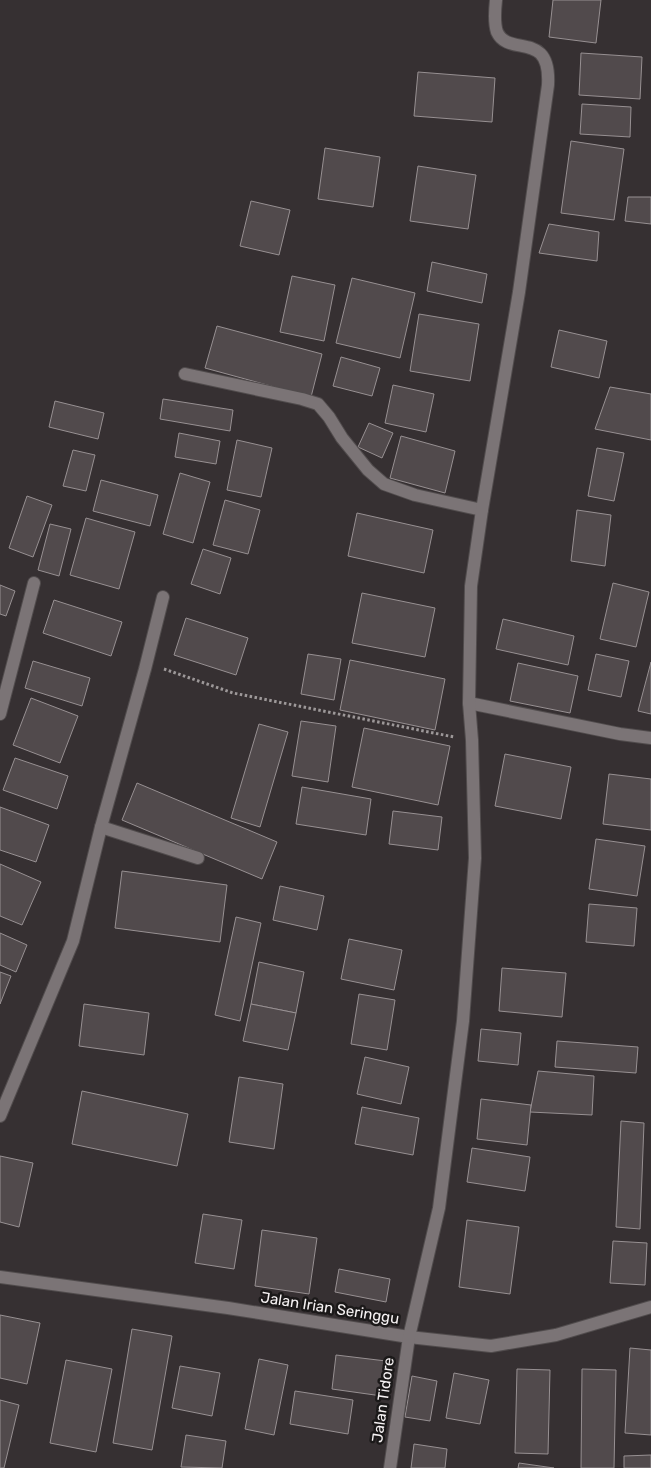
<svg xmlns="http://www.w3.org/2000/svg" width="651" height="1468" font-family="Rubik,sans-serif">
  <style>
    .building { fill: #514a4c; stroke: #979092 }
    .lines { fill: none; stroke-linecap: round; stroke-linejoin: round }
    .minor-casing { stroke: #514c4d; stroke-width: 14 }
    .path { stroke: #9d9899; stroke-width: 3; stroke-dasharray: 2.5 2.5; stroke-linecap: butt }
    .minor { stroke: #7b7476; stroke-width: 12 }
    .labels { text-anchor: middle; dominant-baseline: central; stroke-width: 5; stroke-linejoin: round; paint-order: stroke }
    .street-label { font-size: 15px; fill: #f6f2f3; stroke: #1b1919 }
  </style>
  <rect width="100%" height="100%" fill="#363032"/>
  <g class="building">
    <path d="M553 0H601L596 43 549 37Z"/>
    <path d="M581 53 642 57 640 99 579 95Z"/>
    <path d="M418 72 495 78 492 122 414 116Z"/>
    <path d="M582 104 631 107 630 137 580 134Z"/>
    <path d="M571 141 624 149 614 220 561 213Z"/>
    <path d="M325 148 380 157 373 207 318 199Z"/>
    <path d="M418 166 476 175 468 229 410 221Z"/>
    <path d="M628 197H651V224L625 221Z"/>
    <path d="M251 201 290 210 279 255 240 246Z"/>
    <path d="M549 224 599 232 597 261 539 253Z"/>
    <path d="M432 262 487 274 482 303 427 291Z"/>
    <path d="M292 276 335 285 324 341 280 332Z"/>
    <path d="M352 278 415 293 400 358 336 343Z"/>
    <path d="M419 314 479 324 470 381 410 371Z"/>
    <path d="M217 326 322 354 311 397 205 368Z"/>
    <path d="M559 330 607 341 599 378 551 367Z"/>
    <path d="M341 357 380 368 372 396 333 386Z"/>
    <path d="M393 385 434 394 426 432 385 423Z"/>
    <path d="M610 387 651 394V440L595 429Z"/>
    <path d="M163 399 233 410 230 431 160 419Z"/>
    <path d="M55 401 104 413 98 439 49 427Z"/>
    <path d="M369 423 393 433 382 458 358 447Z"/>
    <path d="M179 433 220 441 216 464 175 457Z"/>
    <path d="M401 436 455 451 445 493 390 478Z"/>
    <path d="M237 440 272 448 261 497 227 490Z"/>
    <path d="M597 448 624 453 614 501 588 496Z"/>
    <path d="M73 450 95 455 86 491 63 486Z"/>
    <path d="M180 473 210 482 193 543 163 534Z"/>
    <path d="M101 480 158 495 150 526 93 511Z"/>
    <path d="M27 496 52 505 33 557 9 548Z"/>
    <path d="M225 500 260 510 248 554 213 545Z"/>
    <path d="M577 510 611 515 605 566 571 561Z"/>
    <path d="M357 513 433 530 424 573 348 556Z"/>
    <path d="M86 518 135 532 119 589 70 575Z"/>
    <path d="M50 524 71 529 59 576 38 570Z"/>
    <path d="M203 549 231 558 220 594 191 584Z"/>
    <path d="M613 583 649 592 636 647 600 639Z"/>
    <path d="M0 585 15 591 6 616 0 614Z"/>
    <path d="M362 593 435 608 425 657 352 643Z"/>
    <path d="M54 600 122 622 111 656 43 633Z"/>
    <path d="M186 618 248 638 236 675 174 655Z"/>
    <path d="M503 619 574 636 568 665 496 649Z"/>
    <path d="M308 654 341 659 334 700 301 694Z"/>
    <path d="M596 654 629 661 621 697 588 690Z"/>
    <path d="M350 660 445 679 435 730 340 710Z"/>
    <path d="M33 661 90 678 82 706 25 688Z"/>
    <path d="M651 662V714L638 711Z"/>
    <path d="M518 663 578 676 570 713 510 701Z"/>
    <path d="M31 698 78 716 60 763 13 745Z"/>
    <path d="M301 721 336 726 328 782 292 776Z"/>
    <path d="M259 724 288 732 260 827 231 818Z"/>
    <path d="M364 728 450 746 438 805 352 787Z"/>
    <path d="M505 754 571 767 561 819 495 806Z"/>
    <path d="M15 758 68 776 57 809 3 790Z"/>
    <path d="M609 774 651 779V830L603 824Z"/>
    <path d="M137 783 277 842 262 879 122 820Z"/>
    <path d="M302 787 371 799 366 835 296 824Z"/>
    <path d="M0 807 49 825 36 862 0 850Z"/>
    <path d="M393 811 442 817 438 850 389 844Z"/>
    <path d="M596 839 645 846 637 896 589 889Z"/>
    <path d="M0 864 41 882 22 925 0 916Z"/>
    <path d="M122 871 227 885 220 942 115 928Z"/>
    <path d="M280 886 324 896 317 930 273 920Z"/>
    <path d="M589 904 637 908 634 946 586 942Z"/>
    <path d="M236 917 261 923 240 1021 215 1015Z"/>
    <path d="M0 933 27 945 16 972 0 965Z"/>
    <path d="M349 939 402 950 394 990 341 979Z"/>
    <path d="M259 962 304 972 296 1013 251 1004Z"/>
    <path d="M502 968 566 973 562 1017 499 1011Z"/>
    <path d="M0 972 11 976 0 1004Z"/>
    <path d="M359 994 395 1000 387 1050 351 1044Z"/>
    <path d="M84 1004 149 1013 144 1055 79 1046Z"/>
    <path d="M251 1004 296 1013 288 1050 243 1041Z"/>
    <path d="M481 1029 521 1033 518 1065 478 1061Z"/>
    <path d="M557 1041 638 1047 636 1073 555 1067Z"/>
    <path d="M365 1057 409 1067 401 1104 357 1094Z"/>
    <path d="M538 1071 594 1076 592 1115 530 1112Z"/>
    <path d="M239 1077 283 1084 274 1149 229 1142Z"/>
    <path d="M82 1091 188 1114 177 1166 72 1144Z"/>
    <path d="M481 1099 531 1105 527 1145 477 1139Z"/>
    <path d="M362 1107 419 1118 413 1155 355 1144Z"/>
    <path d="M621 1121 644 1123 640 1229 616 1227Z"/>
    <path d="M472 1148 530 1157 525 1191 467 1182Z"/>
    <path d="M0 1156 33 1163 19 1227 0 1222Z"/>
    <path d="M203 1214 242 1220 234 1269 195 1263Z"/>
    <path d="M467 1220 519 1227 510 1294 459 1287Z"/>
    <path d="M262 1230 317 1238 309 1294 255 1286Z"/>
    <path d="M613 1241 647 1243 645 1285 610 1283Z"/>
    <path d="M339 1269 390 1279 386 1302 335 1292Z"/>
    <path d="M0 1315 40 1323 27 1384 0 1378Z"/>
    <path d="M132 1329 172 1336 152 1450 113 1443Z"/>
    <path d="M630 1348 651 1350V1435L625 1433Z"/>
    <path d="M336 1355 386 1361 382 1396 332 1389Z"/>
    <path d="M259 1359 288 1365 274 1435 245 1429Z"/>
    <path d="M66 1360 112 1369 96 1452 50 1443Z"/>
    <path d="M180 1366 220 1373 212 1416 172 1408Z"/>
    <path d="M517 1369 550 1370 548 1454 515 1453Z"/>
    <path d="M582 1369 616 1370 614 1468H581Z"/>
    <path d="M454 1373 489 1380 480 1424 446 1418Z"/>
    <path d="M412 1376 437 1381 430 1421 405 1417Z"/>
    <path d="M295 1391 353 1400 348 1434 290 1424Z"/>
    <path d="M0 1400 19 1405 4 1468H0Z"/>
    <path d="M186 1435 226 1441 222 1468 181 1467Z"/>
    <path d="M414 1444 447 1449 445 1468H411Z"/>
    <path d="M651 1455V1468H624V1456Z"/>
    <path d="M519 1463 554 1468H518Z"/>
  </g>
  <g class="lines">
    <g class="minor-casing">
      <g id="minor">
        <path d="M185 374 302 399 318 404 329 417 342 438 368 470 384 484 415 495 482 510"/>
        <path d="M469 703 620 734 651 738"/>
        <path d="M0 714 34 583"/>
        <path d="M101 827 198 858"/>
        <path d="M0 1116 73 941 101 827 145 669 163 597"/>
        <path d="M0 1277 228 1308 409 1337 491 1346 556 1335 651 1307"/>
        <path d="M390 1468 409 1337 439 1208 463 1021 475 858 472 740 469 703 471 586 482 510 519 292 548 85C551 29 509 58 497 32 494 23 495 9 496 0"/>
      </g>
    </g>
    <path class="path" d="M164 669 233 693 454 737"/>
    <use href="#minor" class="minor"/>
  </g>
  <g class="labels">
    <g class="street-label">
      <text transform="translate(330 1308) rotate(9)">Jalan Irian Seringgu</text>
      <text transform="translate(383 1400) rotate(-82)">Jalan Tidore</text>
    </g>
  </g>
</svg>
